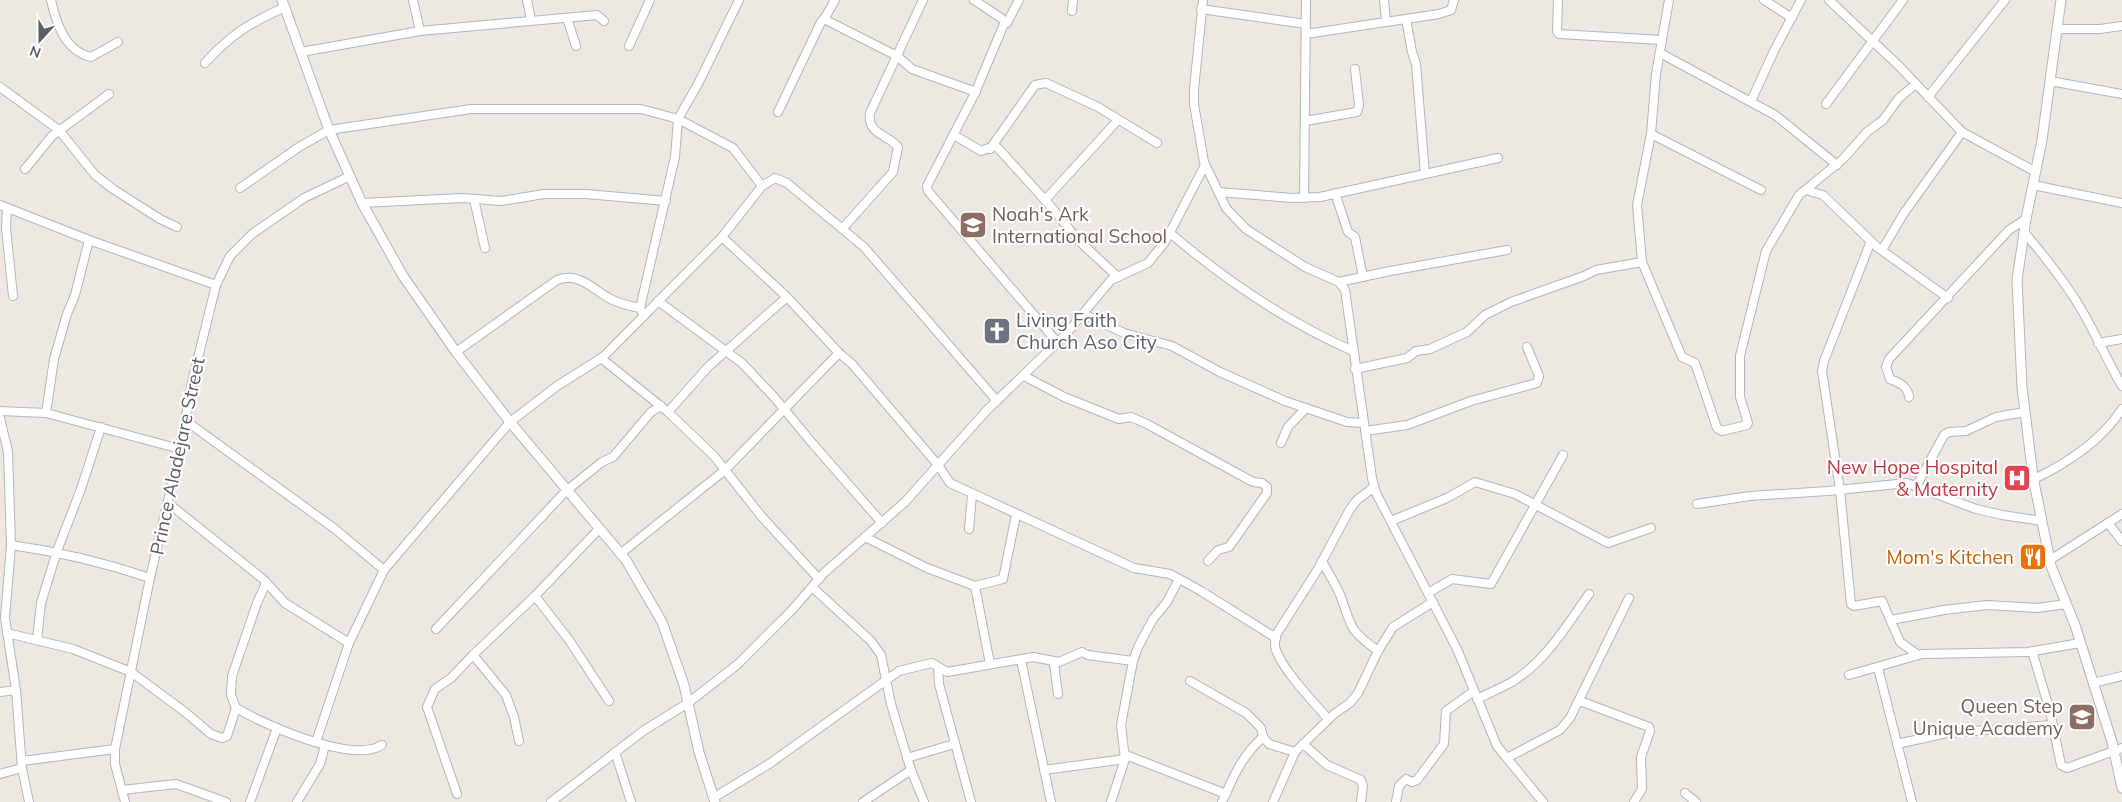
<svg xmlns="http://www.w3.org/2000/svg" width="2122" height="802" font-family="Mulish,sans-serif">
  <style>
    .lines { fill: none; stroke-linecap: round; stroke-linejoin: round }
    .minor-casing { stroke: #b2b5b9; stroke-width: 10 }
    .tertiary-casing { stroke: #b2b5b9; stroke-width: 11 }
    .minor { stroke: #fff; stroke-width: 8 }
    .tertiary { stroke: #fff; stroke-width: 9 }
    .labels { text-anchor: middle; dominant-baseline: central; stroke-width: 4.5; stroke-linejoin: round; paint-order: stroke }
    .education-label { font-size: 19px; fill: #785e54; stroke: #fff; text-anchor: start }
    .worship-label { font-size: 19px; fill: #5b616d; stroke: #fff; text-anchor: start }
    .street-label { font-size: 19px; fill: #5a5f63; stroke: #fff }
    .health-label { font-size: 19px; fill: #be3a42; stroke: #fff; text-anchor: end }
    .food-label { font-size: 19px; fill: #c56008; stroke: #fff; text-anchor: end }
  </style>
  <rect width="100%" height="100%" fill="#ede9e2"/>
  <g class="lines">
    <g class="minor-casing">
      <g id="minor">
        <path d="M51 0C56 23 65 51 91 57L118 42"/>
        <path d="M413 0 420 31"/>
        <path d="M527 0 531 20"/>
        <path d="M974 0 1001 18 1004 21V24L975 93 927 186 928 191 1058 343"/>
        <path d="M1203 0 1194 89V104L1204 162 1226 208 1246 229 1305 267 1339 282 1345 290 1372 478 1376 493 1457 649 1497 746 1543 802"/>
        <path d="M1384 0 1386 22"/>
        <path d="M1558 0 1557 31 1559 34 1662 40"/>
        <path d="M1669 0 1656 74 1651 134 1637 205 1642 262 1682 357 1695 363 1717 428 1722 431 1747 425 1748 423 1740 397V356L1766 251 1799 195 1843 159 1867 132 1883 120 1899 98 1916 84"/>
        <path d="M1764 0 1792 18"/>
        <path d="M1829 0 1898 65 1962 132 2036 172"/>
        <path d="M1201 9 1306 24"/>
        <path d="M1072 11 1073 0"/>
        <path d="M567 18 576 46"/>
        <path d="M824 19 897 56 912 69 976 92"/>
        <path d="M1406 19 1412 52 1416 64 1425 174"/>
        <path d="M1004 24 1007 23 1019 0"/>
        <path d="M2058 29H2100L2122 26"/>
        <path d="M1306 34 1439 14 1451 10 1454 0"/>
        <path d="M629 46 650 0"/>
        <path d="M301 52 420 31 597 15 604 21"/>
        <path d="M1660 53 1775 115 1837 165"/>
        <path d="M205 63C231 34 250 23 285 7"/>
        <path d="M2050 81 2122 94"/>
        <path d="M0 87 59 130 95 175 113 189 160 219 177 227"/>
        <path d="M1928 97 2005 0"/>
        <path d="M1751 101 1775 49 1801 0"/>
        <path d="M1826 104 1903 0"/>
        <path d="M778 112 821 22 826 16 835 0"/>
        <path d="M1305 121 1357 112 1359 105 1355 69"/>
        <path d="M1651 134 1761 190"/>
        <path d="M954 135 981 151 994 146 998 148 1053 209 1078 240 1118 277"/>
        <path d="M990 149 1035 85 1046 83 1098 107 1157 143"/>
        <path d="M25 169 52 136 109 94"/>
        <path d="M2033 185 2122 203"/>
        <path d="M240 188 299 147 329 130 471 109H641L678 119 733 148 762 186"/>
        <path d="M1806 190 1823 195 1877 247 1948 298"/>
        <path d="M1218 192 1293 198 1320 197 1498 158"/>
        <path d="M1335 193 1348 232 1355 237 1363 277"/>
        <path d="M1304 198 1306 0"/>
        <path d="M474 199 485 248"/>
        <path d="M1045 200 1118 120"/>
        <path d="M362 203 462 198 501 201 544 194H586L666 201"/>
        <path d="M0 205 89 240 216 285"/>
        <path d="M7 208 6 228 13 296"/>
        <path d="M843 228 893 172 898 147C887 134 867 134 870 113L923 0"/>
        <path d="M2024 232C2046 258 2067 284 2084 314 2097 337 2108 362 2122 386"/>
        <path d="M1170 233C1224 279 1287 322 1353 351"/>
        <path d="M722 237 787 297 839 353 852 364 938 465 950 483 1134 568 1170 574 1201 591 1276 638"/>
        <path d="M1871 241 1824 361 1822 371 1840 490 1851 604 1854 606 1882 601 1900 642 1918 655"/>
        <path d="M1882 250 1904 213 1962 132"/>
        <path d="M1339 282 1390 271 1507 250"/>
        <path d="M658 301 742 363 774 397 813 444 882 523"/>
        <path d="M1083 314 1124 333 1172 346 1220 372 1285 401 1347 422 1364 423"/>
        <path d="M644 316 640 308 675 157 678 119 698 84 739 0"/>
        <path d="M2098 343 2122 339"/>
        <path d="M456 352 557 280C577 272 591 287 607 297 617 303 629 306 640 308"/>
        <path d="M601 358 668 412 714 456 762 517 819 579"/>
        <path d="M1355 369 1407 358 1416 351 1430 349 1467 332 1485 315 1511 302 1584 276 1596 270 1642 262"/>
        <path d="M1024 376 1064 397 1119 419 1131 417 1147 424 1253 482 1262 483 1267 487V493L1229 547 1218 550 1208 561"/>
        <path d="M1909 397C1908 386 1899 383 1890 379L1886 367 1889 359 2009 230 2026 219"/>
        <path d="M0 411 46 413 180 449"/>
        <path d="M668 412 708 367 787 297"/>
        <path d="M46 413 54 359 67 314 75 295 89 240"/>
        <path d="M0 418 8 452 11 545 5 618 16 690 22 768 29 802"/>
        <path d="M186 421 335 529 384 570"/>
        <path d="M1365 431 1407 425 1471 401 1537 383 1539 376 1527 347"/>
        <path d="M1281 443 1288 427 1306 408"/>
        <path d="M2034 479C2068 463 2101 441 2122 409"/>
        <path d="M1917 485 1944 435 1949 432 1966 431 1996 417 2025 412"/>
        <path d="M168 503 263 579 285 603 349 643"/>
        <path d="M1697 504 1750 496 1828 491 1907 483 1976 509 2002 515 2042 521"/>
        <path d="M1391 521 1447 498 1475 482 1515 494 1608 543 1651 528"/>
        <path d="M2108 523 2122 541"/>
        <path d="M969 529 972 495"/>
        <path d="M865 537 927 568 975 586 990 664"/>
        <path d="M11 545C61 552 103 562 150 578"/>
        <path d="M620 554 725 470 839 353"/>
        <path d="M2050 560 2122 514"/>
        <path d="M1322 561C1328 573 1336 584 1341 597 1352 628 1349 630 1378 651"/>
        <path d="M266 583 257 603 232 676 231 695 236 708C265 725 352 764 382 745"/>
        <path d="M975 586 1003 579 1016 515"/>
        <path d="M812 587 871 641 881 655 891 704 911 770 924 802"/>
        <path d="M1428 593 1452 579 1491 584 1563 455"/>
        <path d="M535 596 569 640 609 701"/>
        <path d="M1891 620 1944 610 1987 605 2037 608 2066 604"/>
        <path d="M436 629 566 491 602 462 613 457 651 412 661 406"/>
        <path d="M7 633 73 649 131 672 185 712 211 734 222 738 227 736 236 708"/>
        <path d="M37 640 41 603 57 551 81 489 101 427"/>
        <path d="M2032 651 2050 711 2061 765 2067 768 2122 748"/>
        <path d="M473 655 506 695 514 717 519 741"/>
        <path d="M1021 660 1051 802"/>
        <path d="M1054 663 1058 694"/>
        <path d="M938 667 939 684 971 802"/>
        <path d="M1878 668 1912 802"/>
        <path d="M1849 675 1922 654 2028 652 2080 643"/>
        <path d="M1190 681 1246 713 1261 728 1263 737 1269 744 1295 752"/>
        <path d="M2093 683 2122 676"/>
        <path d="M0 692 16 690"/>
        <path d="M1477 699C1489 693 1501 688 1512 682 1546 661 1567 625 1589 594"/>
        <path d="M1580 701 1649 727 1650 731 1641 757 1642 789 1634 802"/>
        <path d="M1328 719C1313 701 1284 672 1276 650 1274 645 1275 640 1276 635L1318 569 1350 509 1357 500 1374 487"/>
        <path d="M316 742 349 643 384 570 510 422 557 386 603 357 722 237 762 186 775 178 787 183 864 247 997 401"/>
        <path d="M1303 744 1327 765 1361 780 1363 786 1361 802"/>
        <path d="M1897 744 1947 733 2053 725"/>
        <path d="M615 752 631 802"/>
        <path d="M1126 755 1226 794"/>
        <path d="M907 758 954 744"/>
        <path d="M1507 758 1560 730 1570 718 1629 598"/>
        <path d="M22 761 115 749"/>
        <path d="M1044 770 1125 759"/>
        <path d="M0 774 22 768"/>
        <path d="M122 790 176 784 226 802"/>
        <path d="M1685 793 1696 802"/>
        <path d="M457 794 427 707 435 689 451 678 473 655 535 596 599 529"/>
        <path d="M713 798 769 764 899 671 932 663 947 672 1033 657 1059 662 1082 652 1088 655 1133 661"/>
        <path d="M125 802 115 764V749L150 578 180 449 192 382 216 285 230 256 252 234 304 198 350 176"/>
        <path d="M250 802 277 728"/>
        <path d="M297 802 320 764 325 745"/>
        <path d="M551 802 643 731 688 703 738 664 792 610 824 573 905 502 987 410 1066 334 1111 280 1148 263 1165 242 1205 165"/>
        <path d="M863 802 911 770"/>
        <path d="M1111 802 1125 759 1121 725 1133 661 1138 647 1153 619 1167 602 1179 579"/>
        <path d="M1222 802C1234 776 1241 757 1263 737"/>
        <path d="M1273 802 1295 752 1334 714 1350 703 1358 693 1378 651 1393 627 1433 602"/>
        <path d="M1396 802 1399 786 1406 779 1412 782 1417 780 1444 744 1446 711 1474 691"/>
      </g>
    </g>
    <g class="tertiary-casing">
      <g id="tertiary">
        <path d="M282 0 329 130 362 203 403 276 456 352 510 422 626 560 662 622 684 685 699 752 715 802"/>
        <path d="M2061 0 2042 140 2026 219 2017 280 2022 387 2033 477 2051 566 2075 625 2112 742 2122 788"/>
      </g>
    </g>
    <use href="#minor" class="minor"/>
    <use href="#tertiary" class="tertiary"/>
  </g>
  <defs>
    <g id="school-square" transform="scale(1.4375)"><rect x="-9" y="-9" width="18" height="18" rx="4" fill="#8d6e63" stroke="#fff"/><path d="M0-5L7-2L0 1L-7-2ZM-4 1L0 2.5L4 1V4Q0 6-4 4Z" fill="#fff"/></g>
    <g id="church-square" transform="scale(1.4375)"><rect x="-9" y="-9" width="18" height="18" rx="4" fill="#6b7280" stroke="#fff"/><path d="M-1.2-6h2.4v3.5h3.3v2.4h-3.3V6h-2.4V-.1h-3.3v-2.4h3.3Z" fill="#fff"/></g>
    <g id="hospital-square" transform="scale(1.4375)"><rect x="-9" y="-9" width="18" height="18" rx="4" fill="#e0444e" stroke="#fff"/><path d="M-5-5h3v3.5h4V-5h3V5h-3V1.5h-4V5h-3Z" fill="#fff"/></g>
    <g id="restaurant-square" transform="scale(1.4375)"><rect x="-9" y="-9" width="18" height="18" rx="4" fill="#e8710a" stroke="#fff"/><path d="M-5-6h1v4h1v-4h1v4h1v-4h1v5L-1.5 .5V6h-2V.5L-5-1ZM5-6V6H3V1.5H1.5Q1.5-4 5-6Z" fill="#fff"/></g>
  </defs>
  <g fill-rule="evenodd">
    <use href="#school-square" x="973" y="225"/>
    <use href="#church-square" x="997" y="331"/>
    <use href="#hospital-square" x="2017" y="478"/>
    <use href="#restaurant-square" x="2033" y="557"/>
    <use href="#school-square" x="2082" y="717"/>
  </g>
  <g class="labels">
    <g class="education-label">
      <text x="992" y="214">Noah's Ark<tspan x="992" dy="22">International School</tspan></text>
      <text x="2063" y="706" text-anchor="end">Queen Step<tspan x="2063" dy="22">Unique Academy</tspan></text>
    </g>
    <g class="worship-label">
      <text x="1016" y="320">Living Faith<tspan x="1016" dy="22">Church Aso City</tspan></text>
    </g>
    <g class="street-label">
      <text transform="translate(177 456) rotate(-78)">Prince Aladejare Street</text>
    </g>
    <g class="health-label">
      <text x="1998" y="467">New Hope Hospital<tspan x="1998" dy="22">&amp; Maternity</tspan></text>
    </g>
    <g class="food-label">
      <text x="2014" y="557">Mom's Kitchen</text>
    </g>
  </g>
  <g transform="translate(40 40) rotate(201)" stroke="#ffffff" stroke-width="4" paint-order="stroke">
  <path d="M0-4L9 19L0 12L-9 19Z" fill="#5a5f63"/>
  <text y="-8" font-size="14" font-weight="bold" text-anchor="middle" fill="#5a5f63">N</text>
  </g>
</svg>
